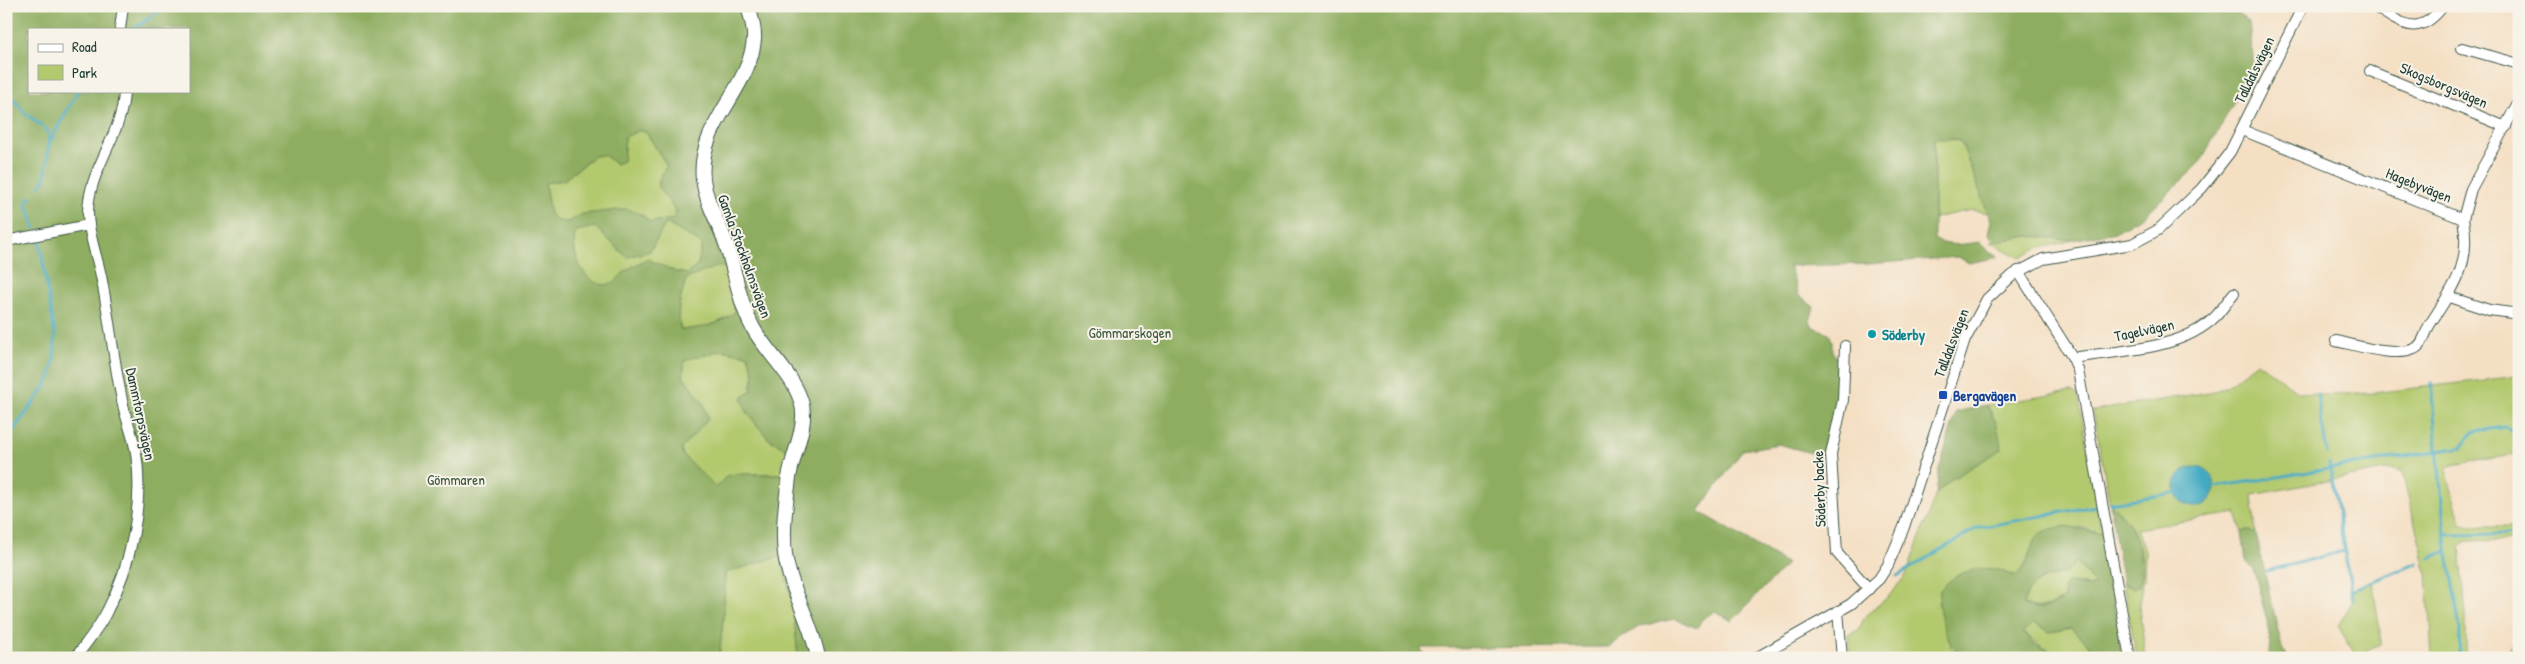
<svg xmlns="http://www.w3.org/2000/svg" width="2525" height="664" font-family="'Patrick Hand',sans-serif">
  <style>
    .green { fill: #b3c96e; stroke: #698351 }
    .forest { fill: #8ead61; stroke: #56754a; fill-rule: evenodd }
    .water { fill: #43aac3; stroke: #31747c }
    .lines { fill: none; stroke-linecap: round; stroke-linejoin: round }
    .stream { stroke: #43aac3; stroke-width: 3 }
    .street-casing { stroke: #3f5549; stroke-width: 12 }
    .secondary-casing { stroke: #3f5549; stroke-width: 16 }
    .street { stroke: #fff; stroke-width: 10 }
    .secondary { stroke: #fff; stroke-width: 14 }
    .culture-dot { fill: #0f9aa8; stroke: #f7f3e8; stroke-width: 2 }
    .transit-dot { fill: #1a4fb4; stroke: #f7f3e8; stroke-width: 2 }
    .labels { text-anchor: middle; dominant-baseline: central; stroke-width: 4; stroke-linejoin: round; paint-order: stroke }
    .street-label { font-size: 15px; fill: #1f3d34; stroke: #f7f3e8 }
    .park-label { font-size: 15px; fill: #3d5940; stroke: #f7f3e8 }
    .culture-label { font-size: 15px; font-weight: bold; fill: #0d838f; stroke: #f7f3e8; text-anchor: start }
    .transit-label { font-size: 15px; font-weight: bold; fill: #164399; stroke: #f7f3e8; text-anchor: start }
  </style>
  <rect width="100%" height="100%" fill="#f7f3e8"/>
  <filter id="ink" filterUnits="userSpaceOnUse"><feTurbulence type="fractalNoise" baseFrequency=".02" numOctaves="2"/><feDisplacementMap in="SourceGraphic" scale="10" xChannelSelector="R" yChannelSelector="G"/><feConvolveMatrix kernelMatrix="1 2 1 2 8 2 1 2 1" color-interpolation-filters="sRGB"/></filter>
  <filter id="wash" filterUnits="userSpaceOnUse"><feTurbulence type="fractalNoise" baseFrequency=".0096" numOctaves="4" result="noise"/><feDisplacementMap in="SourceGraphic" scale="20" xChannelSelector="R" yChannelSelector="G"/><feGaussianBlur stdDeviation="1.12" result="paint"/><feColorMatrix in="noise" values="0 0 0 0 0 0 0 0 0 0 0 0 0 0 0 0 0 1.4 0 .05"/><feComposite in="paint" operator="in"/></filter>
  <g filter="url(#wash)">
    <rect width="100%" height="100%" fill="#f4dfc3"/>
    <g class="green">
      <path d="M640 130 646 132 667 166 659 180V188L676 211 674 219 650 222 641 214H583L568 222 557 221 550 214 544 183 564 180 594 156 604 155 616 164 623 161 625 137Z"/>
      <path d="M1943 137 1961 142 1988 213 1972 210 1934 218V138Z"/>
      <path d="M666 223 702 244 698 265 687 274 676 272 647 259C641 262 633 266 627 270 622 274 618 281 612 283 587 294 568 253 576 231L595 227 627 257 650 251Z"/>
      <path d="M2030 236 2073 240 2037 249 2020 258 1990 242Z"/>
      <path d="M716 266 725 267 735 312C720 325 701 328 681 330 675 312 681 297 686 279Z"/>
      <path d="M722 350 748 355 754 373 746 412 760 426 768 439 791 451 788 474C767 475 730 468 716 488L683 455 681 448 708 419 704 404 683 376 685 359Z"/>
      <path d="M2257 362 2298 392 2321 395 2373 393 2519 376V434L2517 441H2519V454L2452 465 2446 470 2461 524 2482 527H2519V540L2466 541 2460 546 2466 615V658H2432L2427 572 2402 472 2390 469 2252 495 2256 534 2251 530 2242 533 2236 513 2136 529 2145 551 2144 579 2139 609 2146 658H2137L2123 584 2134 588 2139 586C2150 560 2132 519 2110 504L2093 411 2215 391 2227 386Z"/>
      <path d="M2071 392 2078 395 2102 533 2080 527 2031 552 2024 570 2018 575C2010 576 2006 572 1998 570 1984 567 1972 570 1958 575L1938 602 1951 647 1962 658H1850L1848 635 1858 630 1866 615 1888 597 1906 575 1936 494 1952 479 2002 449 1990 409 1986 405Z"/>
      <path d="M781 556 793 605 798 658H719L724 611 725 573Z"/>
      <path d="M2076 561 2095 585 2090 587 2078 583 2064 588V598C2048 608 2040 610 2023 604 2026 598 2028 590 2033 586 2050 570 2064 583 2076 561Z"/>
      <path d="M2372 581 2380 630V645L2356 656 2338 626 2353 600 2351 590Z"/>
      <path d="M2034 623 2050 632 2071 628 2098 654C2072 664 2041 651 2023 631Z"/>
      <path d="M2519 636V658H2503Z"/>
    </g>
    <g class="forest">
      <path d="M6 6H2226L2249 22 2254 67 2199 164 2146 214 2115 232 2073 240 2030 236 1995 241 1988 235 1991 220 1961 142 1955 139H1934V239C1947 248 1965 244 1980 242L1989 252 1998 257 1969 263 1958 257 1869 264 1789 266 1799 296 1814 307 1810 321 1813 327 1829 333 1832 341V351L1839 362 1841 383 1826 457 1778 444 1743 450 1699 511 1787 564 1732 621 1715 611 1702 619 1697 628 1675 619 1640 626 1608 647 1420 648 1428 658H798L793 605 781 556 725 573 724 611 719 658H6ZM29 29H189V91H29ZM640 130 646 132 667 165 659 180V188L676 211 674 219 650 222 641 214 626 209 583 214 568 222 557 221 550 214 545 183 564 180 594 156 604 155 616 164 623 161 625 137ZM666 223 702 244 698 265 687 274 676 272 647 259C641 262 633 266 627 270 622 273 618 280 613 283 587 294 568 252 576 231L595 227 627 257 650 251ZM716 267H725L735 312C720 325 701 328 681 330 675 312 681 297 686 279ZM722 350 748 355 754 373 752 390 742 398C747 418 771 445 791 451L788 474H734L726 476 716 488 683 455 681 449 708 419 704 404 683 376 685 360Z"/>
      <path d="M1986 405 1996 422 2002 449 1952 479 1936 494 1939 470 1956 412Z"/>
      <path d="M2110 504C2136 522 2144 553 2140 583L2134 588 2123 584Z"/>
      <path d="M2065 526 2102 533 2123 658H2103L2071 628 2050 632 2034 623 2023 632 2035 644 2064 658H1962C1946 641 1936 613 1940 590 1955 573 1976 565 1999 570 2006 572 2010 576 2018 575 2030 564 2030 540 2041 533 2047 529 2058 528 2065 526ZM2076 561 2095 585 2090 587 2068 582 2064 588V598C2047 609 2042 611 2023 604 2025 598 2028 590 2033 586 2049 570 2064 583 2076 561Z"/>
      <path d="M2245 530H2251L2256 534 2282 648 2287 658H2274L2269 655 2270 633 2254 570 2246 561 2242 533Z"/>
    </g>
    <circle class="water" cx="2195" cy="487" r="20"/>
    <g class="lines">
      <g class="stream">
        <path d="M134 29 166 6"/>
        <path d="M6 90 24 112 48 131 49 143"/>
        <path d="M40 186 45 179 49 143 78 91"/>
        <path d="M31 197 26 202 35 228"/>
        <path d="M2431 383 2445 535 2460 630 2459 658"/>
        <path d="M2317 394 2327 453"/>
        <path d="M6 440 45 387 51 375 54 360 55 335 39 239"/>
        <path d="M2329 463 2353 600"/>
        <path d="M2210 488 2462 447 2468 437 2475 431 2507 427 2519 437"/>
        <path d="M2111 503 2179 492"/>
        <path d="M2445 535 2519 534"/>
        <path d="M2430 558 2447 551"/>
        <path d="M2267 571 2344 551"/>
        <path d="M1897 576 1977 528 2101 505"/>
        <path d="M2351 590 2418 563"/>
      </g>
    </g>
  </g>
  <g filter="url(#ink)">
    <g class="lines">
      <g class="street-casing">
        <g id="street">
          <path d="M2374 6C2403 25 2419 38 2443 6"/>
          <path d="M120 29 123 6"/>
          <path d="M2462 48 2519 64"/>
          <path d="M2370 71 2506 127"/>
          <path d="M2242 130 2463 219 2471 189 2519 101"/>
          <path d="M6 241 89 225"/>
          <path d="M2018 271 2073 358 2078 370 2130 658"/>
          <path d="M2449 297 2489 310 2519 314"/>
          <path d="M2336 341C2356 345 2395 358 2414 349 2424 345 2425 332 2430 324 2453 288 2472 265 2463 219"/>
          <path d="M1845 346 1843 400 1831 454 1837 553 1869 589"/>
          <path d="M2073 358C2119 350 2180 351 2215 317 2222 310 2228 300 2234 293"/>
          <path d="M1838 611 1842 658"/>
          <path d="M75 658C86 643 99 628 107 611 131 566 144 504 136 453 133 434 124 415 121 395 113 356 109 315 101 276 97 256 88 234 88 213 88 169 123 135 124 91"/>
          <path d="M1756 658 1851 604 1879 579 1888 565 1904 527 1965 340 1987 299 2013 275 2043 259 2132 244 2158 230 2175 214 2202 188 2230 152 2303 6"/>
        </g>
      </g>
      <g class="secondary-casing">
        <path id="secondary" d="M748 6C751 17 755 28 754 39 750 90 697 124 703 179 706 205 721 225 728 250 736 276 740 304 753 328 767 353 792 373 801 401 809 425 792 454 789 478 786 502 782 530 785 554 790 590 812 622 818 658"/>
      </g>
      <use href="#street" class="street"/>
      <use href="#secondary" class="secondary"/>
    </g>
  </g>
  <circle class="culture-dot" cx="1872" cy="334" r="5"/>
  <rect class="transit-dot" x="1938" y="390" width="10" height="10" rx="2.5"/>
  <g class="labels">
    <g class="street-label">
      <text transform="translate(2254 70) rotate(-64)">Talldalsvägen</text>
      <text transform="translate(2444 85) rotate(23)">Skogsborgsvägen</text>
      <text transform="translate(2419 185) rotate(22)">Hagebyvägen</text>
      <text transform="translate(745 256) rotate(70)">Gamla Stockholmsvägen</text>
      <text transform="translate(2144 330) rotate(-12)">Tagelvägen</text>
      <text transform="translate(1951 343) rotate(-69)">Talldalsvägen</text>
      <text transform="translate(141 414) rotate(78)">Dammtorpsvägen</text>
      <text transform="translate(1819 489) rotate(-92)">Söderby backe</text>
    </g>
    <g class="park-label">
      <text x="1130" y="332">Gömmarskogen</text>
      <text x="456" y="479">Gömmaren</text>
    </g>
    <g class="culture-label">
      <text x="1882" y="334">Söderby</text>
    </g>
    <g class="transit-label">
      <text x="1953" y="395">Bergavägen</text>
    </g>
  </g>
  <rect width="2525" height="664" fill="none" stroke="#f7f3e8" stroke-width="25"/>
  <rect x="28" y="28" width="162" height="65" fill="#f7f3e8" stroke="#a1aaa0"/>
  <rect x="38" y="44" width="25" height="8" fill="#ffffff" stroke="#a1aaa0"/>
  <text x="72" y="52" font-size="15" fill="#1f3d34">Road</text>
  <rect x="38" y="65" width="25" height="15" fill="#b3c96e" stroke="#a1aaa0"/>
  <text x="72" y="78" font-size="15" fill="#1f3d34">Park</text>
</svg>
